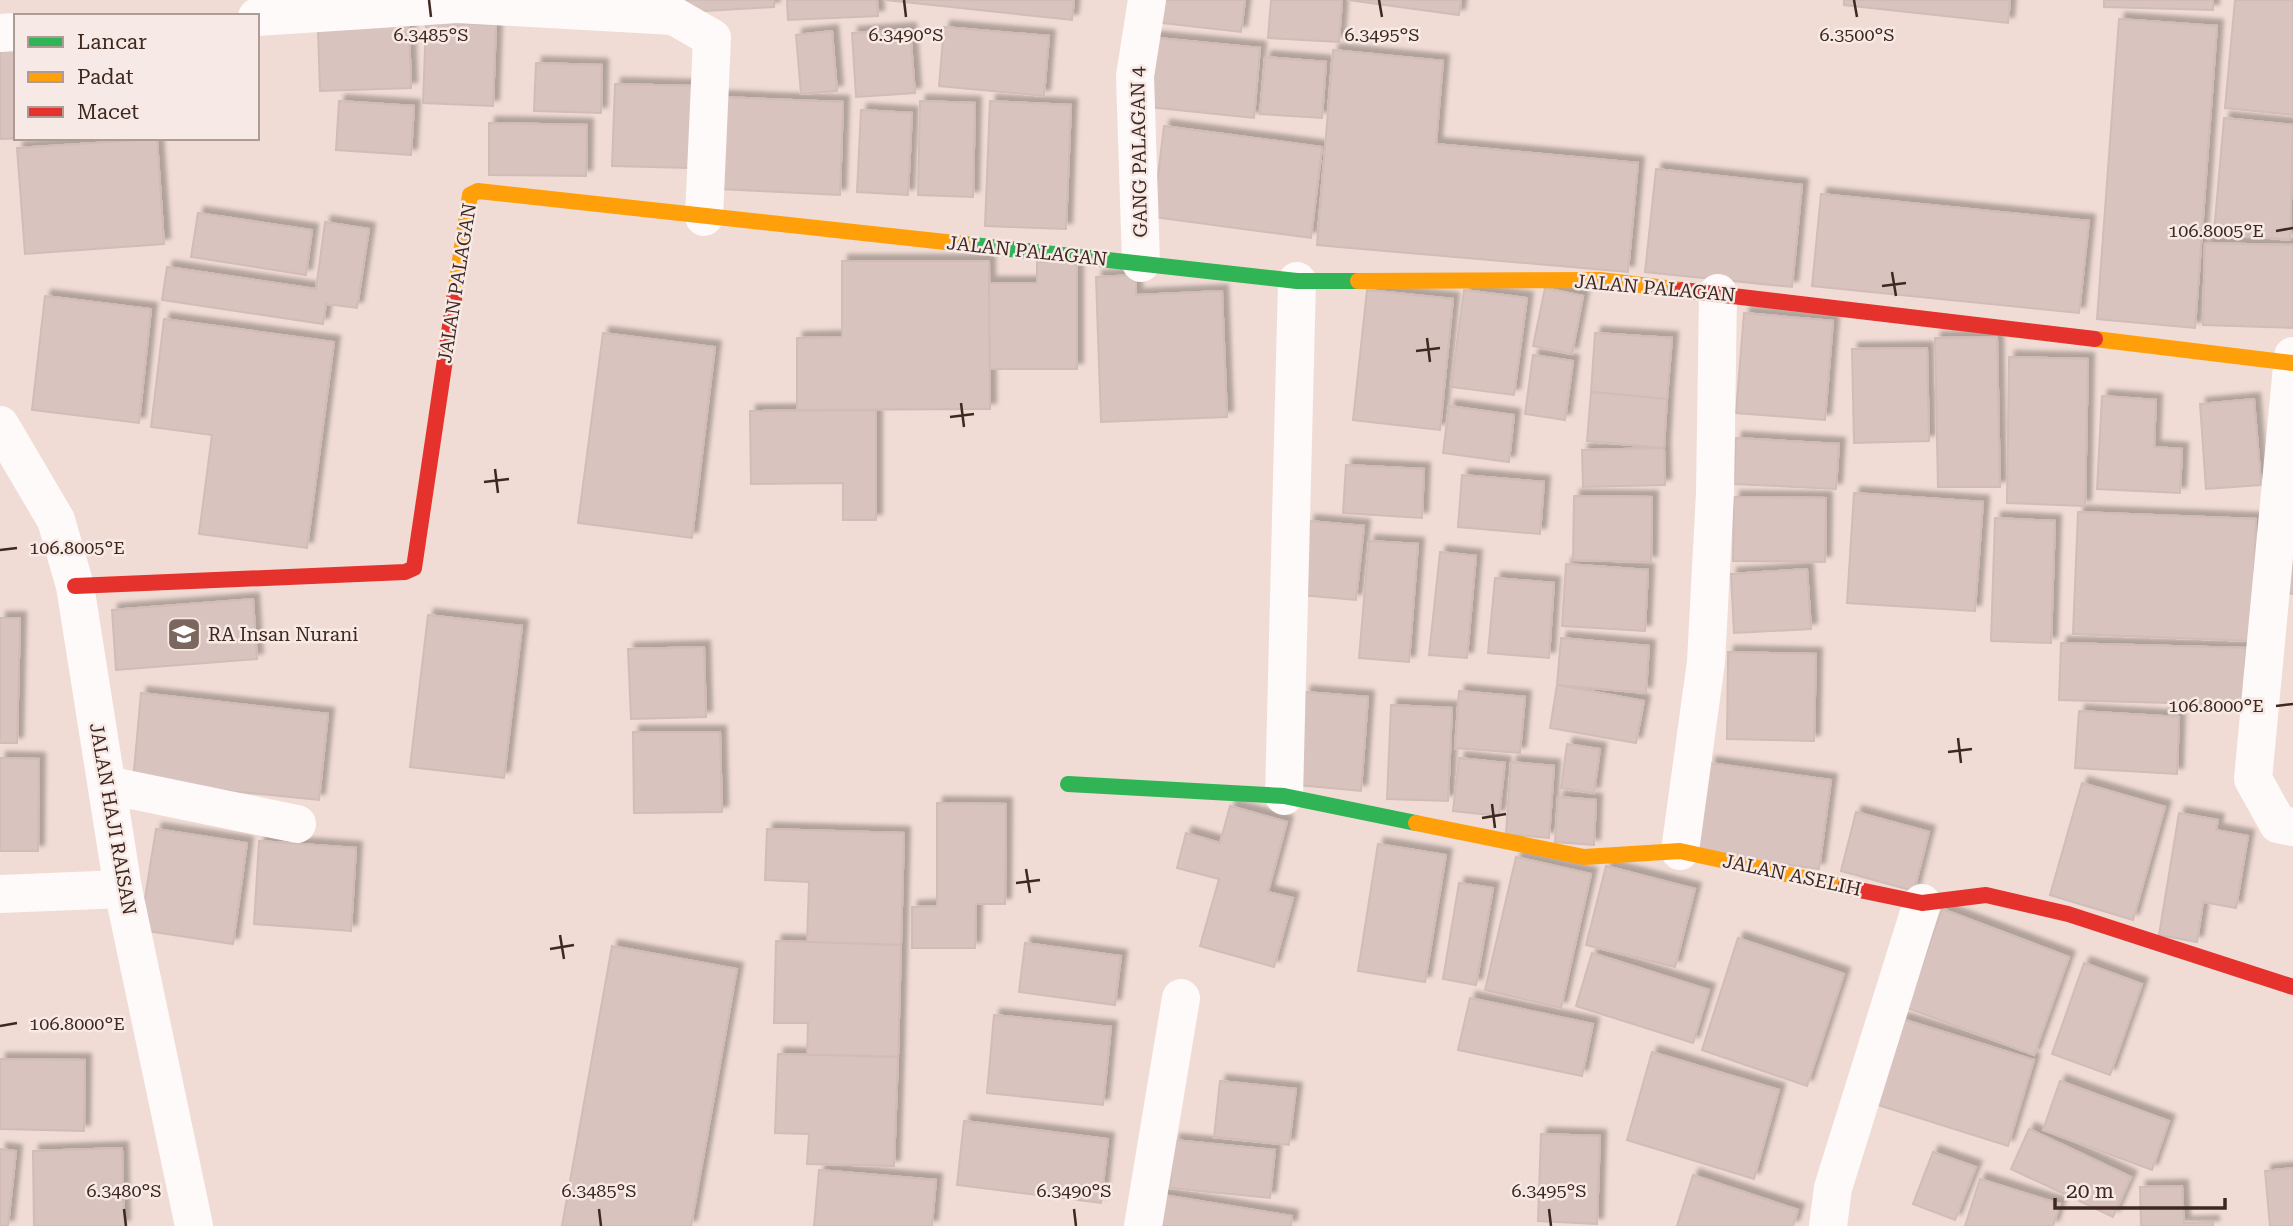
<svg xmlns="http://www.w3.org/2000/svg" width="2293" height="1226" font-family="'Roboto Serif',serif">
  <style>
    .building { fill: #d9c3bf; stroke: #d1bcb7; stroke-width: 2; filter: url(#shadow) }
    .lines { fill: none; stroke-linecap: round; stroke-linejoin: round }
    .street { stroke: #fdfaf9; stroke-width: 38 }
    .fast { stroke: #30b455; stroke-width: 16 }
    .slow { stroke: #ff9f0a; stroke-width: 16 }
    .jam { stroke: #e5322d; stroke-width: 16 }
    .ticks { fill: none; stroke: #3e281f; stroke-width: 2.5 }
    .labels { text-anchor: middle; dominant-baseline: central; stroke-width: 5; stroke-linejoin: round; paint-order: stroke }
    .street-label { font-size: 19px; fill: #3e281f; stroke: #f7eae6 }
    .poi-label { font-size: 19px; fill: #3e281f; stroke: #f7eae6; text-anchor: start }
    .ticks-label { font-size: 18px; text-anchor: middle; fill: #3e281f; stroke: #f7eae6; stroke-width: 5; stroke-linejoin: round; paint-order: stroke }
  </style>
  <defs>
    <filter id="shadow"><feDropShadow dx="6" dy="-6" stdDeviation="2" flood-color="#0004"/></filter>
  </defs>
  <rect width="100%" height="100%" fill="#f0dcd4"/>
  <g class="building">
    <path d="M686 0H774V7L687 12Z"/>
    <path d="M787 0H877L878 16 788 20Z"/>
    <path d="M885 0H1074L1072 20Z"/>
    <path d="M1157 0H1245L1241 32 1154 22Z"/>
    <path d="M1271 0H1342L1339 42 1268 38Z"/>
    <path d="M1348 0H1461L1459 15Z"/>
    <path d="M1844 0H2010L2008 23 1844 5Z"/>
    <path d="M2104 0H2213V10L2104 7Z"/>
    <path d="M2235 0H2293V115L2225 108Z"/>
    <path d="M2119 19 2217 26 2195 328 2097 319Z"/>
    <path d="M426 22 496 25 493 106 423 103Z"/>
    <path d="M409 26 411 88 320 91 318 29Z"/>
    <path d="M944 27 1049 36 1044 96 939 86Z"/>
    <path d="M910 29 915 93 856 97 852 33Z"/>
    <path d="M832 31 837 91 801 94 796 35Z"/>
    <path d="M1147 37 1260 48 1254 118 1139 106Z"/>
    <path d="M16 41V138H30L0 139V42Z"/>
    <path d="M1333 50 1443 61 1436 144 1638 163 1628 272 1317 245Z"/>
    <path d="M1265 57 1326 62 1322 118 1260 114Z"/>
    <path d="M536 63 602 65 601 113 534 111Z"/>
    <path d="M615 84 693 86 690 168 612 166Z"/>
    <path d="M721 97 843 102 840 195 718 189Z"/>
    <path d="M339 101 414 106 411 155 336 150Z"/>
    <path d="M920 101 975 103 973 197 918 195Z"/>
    <path d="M990 101 1071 105 1066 229 985 226Z"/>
    <path d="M861 110 912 113 908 195 857 192Z"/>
    <path d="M2224 118 2293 125 2290 240 2214 232Z"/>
    <path d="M489 123 587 125 586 176 489 175Z"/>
    <path d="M1164 126 1322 147 1311 238 1153 217Z"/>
    <path d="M157 139 164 244 25 254 17 148Z"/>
    <path d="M1656 169 1802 185 1792 287 1645 272Z"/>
    <path d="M1821 194 2089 221 2079 313 1812 286Z"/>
    <path d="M198 213 312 230 306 275 191 257Z"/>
    <path d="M325 222 369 229 357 308 326 304 323 324 162 300 167 267 316 289Z"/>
    <path d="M2205 243 2293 245V328L2203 325Z"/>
    <path d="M842 261H989L990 409 797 410V338L842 337Z"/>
    <path d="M1037 262H1077V369H990L989 283H1037Z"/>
    <path d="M1136 275V295L1222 291 1227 417 1101 422 1096 277Z"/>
    <path d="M1545 288 1583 296 1572 354 1533 346Z"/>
    <path d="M1367 290 1453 299 1440 430 1353 420Z"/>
    <path d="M1464 290 1527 298 1514 395 1451 387Z"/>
    <path d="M45 296 151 309 139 423 32 410Z"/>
    <path d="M1744 313 1833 321 1825 420 1736 413Z"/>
    <path d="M164 319 334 342 307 548 199 534 212 435 151 427Z"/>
    <path d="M603 333 715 347 692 538 578 523Z"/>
    <path d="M1595 333 1672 338 1667 399 1591 392Z"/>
    <path d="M1997 337 2000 487H1938L1935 338Z"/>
    <path d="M1927 348 1929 441 1854 443 1852 349Z"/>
    <path d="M1533 355 1573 361 1565 420 1525 414Z"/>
    <path d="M2009 357 2088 359 2085 506 2007 503Z"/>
    <path d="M1591 392 1667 399 1664 448 1587 441Z"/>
    <path d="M2102 396 2156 400 2154 447 2182 449 2180 493 2097 489Z"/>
    <path d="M2254 399 2261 485 2206 489 2200 404Z"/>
    <path d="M1449 406 1514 415 1509 462 1443 453Z"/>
    <path d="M876 410V520H843V483L751 484 750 411Z"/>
    <path d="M1736 438 1839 444 1836 489 1734 484Z"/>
    <path d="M1664 448 1665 485 1583 487 1582 450Z"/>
    <path d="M1346 465 1424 469 1422 518 1343 513Z"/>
    <path d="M1462 475 1544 482 1540 534 1458 527Z"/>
    <path d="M1854 493 1983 502 1975 611 1847 603Z"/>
    <path d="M1574 496 1652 497 1651 562 1573 560Z"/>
    <path d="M1734 497 1826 498 1825 562 1733 561Z"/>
    <path d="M2078 512 2256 519 2252 641 2073 634Z"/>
    <path d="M1995 518 2055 521 2051 643 1991 641Z"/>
    <path d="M1309 521 1364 526 1356 600 1301 595Z"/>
    <path d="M2293 533V594L2286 593Z"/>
    <path d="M1369 541 1418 544 1409 662 1359 658Z"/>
    <path d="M1440 552 1476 556 1467 658 1429 655Z"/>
    <path d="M1566 564 1648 570 1645 631 1562 626Z"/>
    <path d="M1807 569 1811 629 1734 633 1731 574Z"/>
    <path d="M1495 578 1554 583 1549 658 1488 653Z"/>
    <path d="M253 599 257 659 116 670 112 610Z"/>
    <path d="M428 615 522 626 504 778 410 767Z"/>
    <path d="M0 618H20L17 743H0Z"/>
    <path d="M1561 638 1649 646 1646 693 1557 685Z"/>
    <path d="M2061 643 2246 648 2244 705 2059 700Z"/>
    <path d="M704 647 706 717 631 719 628 649Z"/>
    <path d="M1728 652 1816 654 1814 741 1727 739Z"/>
    <path d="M1557 685 1644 701 1636 743 1550 728Z"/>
    <path d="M1459 691 1525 697 1520 753 1455 748Z"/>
    <path d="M1305 692 1368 697 1361 791 1298 785Z"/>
    <path d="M141 693 328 714 319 800 133 781Z"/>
    <path d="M1391 705 1452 708 1448 801 1387 799Z"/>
    <path d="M2079 711 2179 717 2177 774 2075 768Z"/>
    <path d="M633 732H720L722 812 634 813Z"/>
    <path d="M1567 744 1600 749 1594 793 1561 788Z"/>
    <path d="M0 758 39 759 38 851H0Z"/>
    <path d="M1459 758 1505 763 1499 816 1453 811Z"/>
    <path d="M1511 762 1554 766 1549 838 1506 834Z"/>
    <path d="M1710 763 1831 780 1819 869 1697 852Z"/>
    <path d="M2082 783 2165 807 2133 920 2050 895Z"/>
    <path d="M1558 797 1596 800 1594 845 1555 842Z"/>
    <path d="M937 803 1006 804 1005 904H976L975 948H912V907L937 906Z"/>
    <path d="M1230 806 1287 822 1268 892 1293 898 1274 967 1200 946 1219 879 1177 868 1186 833 1220 843Z"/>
    <path d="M1856 812 1929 832 1914 891 1841 871Z"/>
    <path d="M2179 813 2218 820 2216 830 2248 836 2236 908 2203 902 2197 942 2159 935Z"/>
    <path d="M156 829 247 843 233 944 140 930Z"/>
    <path d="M767 829 904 833 901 945 807 942 809 882 765 880Z"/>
    <path d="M259 841 356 848 351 931 254 924Z"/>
    <path d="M1378 844 1446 855 1425 982 1358 971Z"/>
    <path d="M1516 857 1591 874 1561 1008 1485 990Z"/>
    <path d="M1606 866 1695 889 1675 967 1586 945Z"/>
    <path d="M1459 883 1493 888 1476 985 1443 979Z"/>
    <path d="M1942 909 2069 957 2034 1055 1907 1008Z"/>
    <path d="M1738 938 1844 974 1807 1086 1702 1050Z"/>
    <path d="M776 941 901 945 898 1057 807 1055 808 1023H774Z"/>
    <path d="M1025 943 1121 956 1115 1005 1019 992Z"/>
    <path d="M612 946 737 969 691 1226H562Z"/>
    <path d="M1592 953 1709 990 1693 1043 1576 1006Z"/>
    <path d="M2084 963 2142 984 2110 1075 2052 1054Z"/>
    <path d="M1470 998 1593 1024 1582 1076 1458 1050Z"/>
    <path d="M994 1015 1111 1027 1103 1105 987 1093Z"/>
    <path d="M1902 1019 2034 1060 2008 1146 1875 1104Z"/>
    <path d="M1652 1052 1779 1090 1754 1179 1627 1140Z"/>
    <path d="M778 1054 898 1057 894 1166 807 1164 809 1134 775 1133Z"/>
    <path d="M0 1059 85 1060 84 1131 0 1129Z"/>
    <path d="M1220 1081 1296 1089 1289 1145 1214 1137Z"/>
    <path d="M2060 1081 2169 1121 2152 1170 2043 1130Z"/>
    <path d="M964 1121 1108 1139 1101 1203 957 1185Z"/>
    <path d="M2029 1129 2131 1177 2113 1217 2011 1169Z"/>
    <path d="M1541 1134 1600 1136 1597 1224 1538 1221Z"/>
    <path d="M1174 1140 1275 1150 1270 1198 1170 1188Z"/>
    <path d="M122 1148 124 1226H34L33 1151Z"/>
    <path d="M0 1149 16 1151 8 1226H0Z"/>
    <path d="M1933 1152 1976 1167 1955 1220 1913 1204Z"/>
    <path d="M2293 1168V1226H2270L2265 1171Z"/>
    <path d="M819 1170 936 1180 932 1226H814Z"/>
    <path d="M1693 1175 1798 1210 1793 1226H1677Z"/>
    <path d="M1980 1179 2060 1204 2053 1226H1965Z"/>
    <path d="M2182 1186 2184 1223 2213 1222V1226H2141L2140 1187Z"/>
    <path d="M1151 1193 1292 1216 1291 1226H1145Z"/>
  </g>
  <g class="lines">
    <g class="street">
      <path d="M257 17 457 4 674 16 712 38 704 217"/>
      <path d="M0 33 16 32"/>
      <path d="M1141 263 1135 76 1147 0"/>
      <path d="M2293 356 2253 779 2278 824 2293 827"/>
      <path d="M0 425 56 520 75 586 123 889 194 1226"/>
      <path d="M107 785 297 824"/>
      <path d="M1284 796 1297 281"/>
      <path d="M1680 851 1706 662 1715 493 1718 293"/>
      <path d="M0 894 123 889"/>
      <path d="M1143 1226 1181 998"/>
      <path d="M1828 1226 1833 1188 1922 903"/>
    </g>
    <g class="fast">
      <path d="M964 244 1297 281H1358"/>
      <path d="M1068 784 1284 796 1416 823"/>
    </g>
    <g class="slow">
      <path d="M1358 281 1600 280 1682 290"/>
      <path d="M454 299 470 195 478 191 964 244"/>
      <path d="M2095 339 2292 363"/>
      <path d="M1416 823 1584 857 1680 851 1845 887"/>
    </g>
    <g class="jam">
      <path d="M1682 290 2095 339"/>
      <path d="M75 586 405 572 414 568 454 299"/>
      <path d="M1845 887 1922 903 1986 895 2068 914 2293 987"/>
    </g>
  </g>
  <path class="ticks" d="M429 0 431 17M904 0 906 17M1379 0 1382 17M1854 0 1857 17M2276 231 2293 228M1892 272 1896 296M1882 286 1906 283M1427 338 1430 362M1416 351 1440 348M961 403 964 427M950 417 974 414M495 469 498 493M484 482 509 479M0 550 17 548M2276 706 2293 704M1958 738 1961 763M1948 752 1972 749M1492 804 1495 828M1482 818 1506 814M1026 869 1030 893M1016 883 1040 880M560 935 564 959M550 949 574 945M0 1026 17 1023M124 1209 126 1226M599 1209 601 1226M1074 1209 1076 1226M1549 1209 1551 1226"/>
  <defs>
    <g id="school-square" transform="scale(1.75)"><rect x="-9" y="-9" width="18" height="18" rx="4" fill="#7c675e" stroke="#f7eae6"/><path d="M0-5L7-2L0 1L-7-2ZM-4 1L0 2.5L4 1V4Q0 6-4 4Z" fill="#fff"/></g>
  </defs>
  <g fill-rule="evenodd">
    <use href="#school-square" x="184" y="634"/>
  </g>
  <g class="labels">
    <g class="street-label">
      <text transform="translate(1139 152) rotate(-91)">GANG PALAGAN 4</text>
      <text transform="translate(1027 251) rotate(6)">JALAN PALAGAN</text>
      <text transform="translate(457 283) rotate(-81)">JALAN PALAGAN</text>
      <text transform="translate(1655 288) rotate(5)">JALAN PALAGAN</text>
      <text transform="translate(113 819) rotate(80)">JALAN HAJI RAISAN</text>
      <text transform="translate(1792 875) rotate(12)">JALAN ASELIH</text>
    </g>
    <g class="poi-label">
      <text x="208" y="634">RA Insan Nurani</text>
    </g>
  </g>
  <g class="ticks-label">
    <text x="431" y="41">6.3485°S</text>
    <text x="906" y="41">6.3490°S</text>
    <text x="1382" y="41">6.3495°S</text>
    <text x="1857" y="41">6.3500°S</text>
    <text x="2216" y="237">106.8005°E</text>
    <text x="77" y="554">106.8005°E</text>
    <text x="2216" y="712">106.8000°E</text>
    <text x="77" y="1030">106.8000°E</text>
    <text x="124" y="1197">6.3480°S</text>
    <text x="599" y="1197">6.3485°S</text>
    <text x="1074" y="1197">6.3490°S</text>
    <text x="1549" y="1197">6.3495°S</text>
  </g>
  <rect x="14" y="14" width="245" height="126" fill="#f7eae6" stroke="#ad9c96" stroke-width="2"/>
  <rect x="28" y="37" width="35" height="10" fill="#30b455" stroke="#ad9c96" stroke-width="2"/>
  <text x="77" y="49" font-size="21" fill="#3e281f">Lancar</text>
  <rect x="28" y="72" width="35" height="10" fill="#ff9f0a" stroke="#ad9c96" stroke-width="2"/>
  <text x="77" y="84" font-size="21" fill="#3e281f">Padat</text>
  <rect x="28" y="107" width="35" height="10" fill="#e5322d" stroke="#ad9c96" stroke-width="2"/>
  <text x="77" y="119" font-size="21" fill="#3e281f">Macet</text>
  <path d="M2055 1198v10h170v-10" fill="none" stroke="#3e281f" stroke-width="3.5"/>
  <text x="2066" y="1198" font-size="21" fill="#3e281f" stroke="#f7eae6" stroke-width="5" paint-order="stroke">20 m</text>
</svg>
